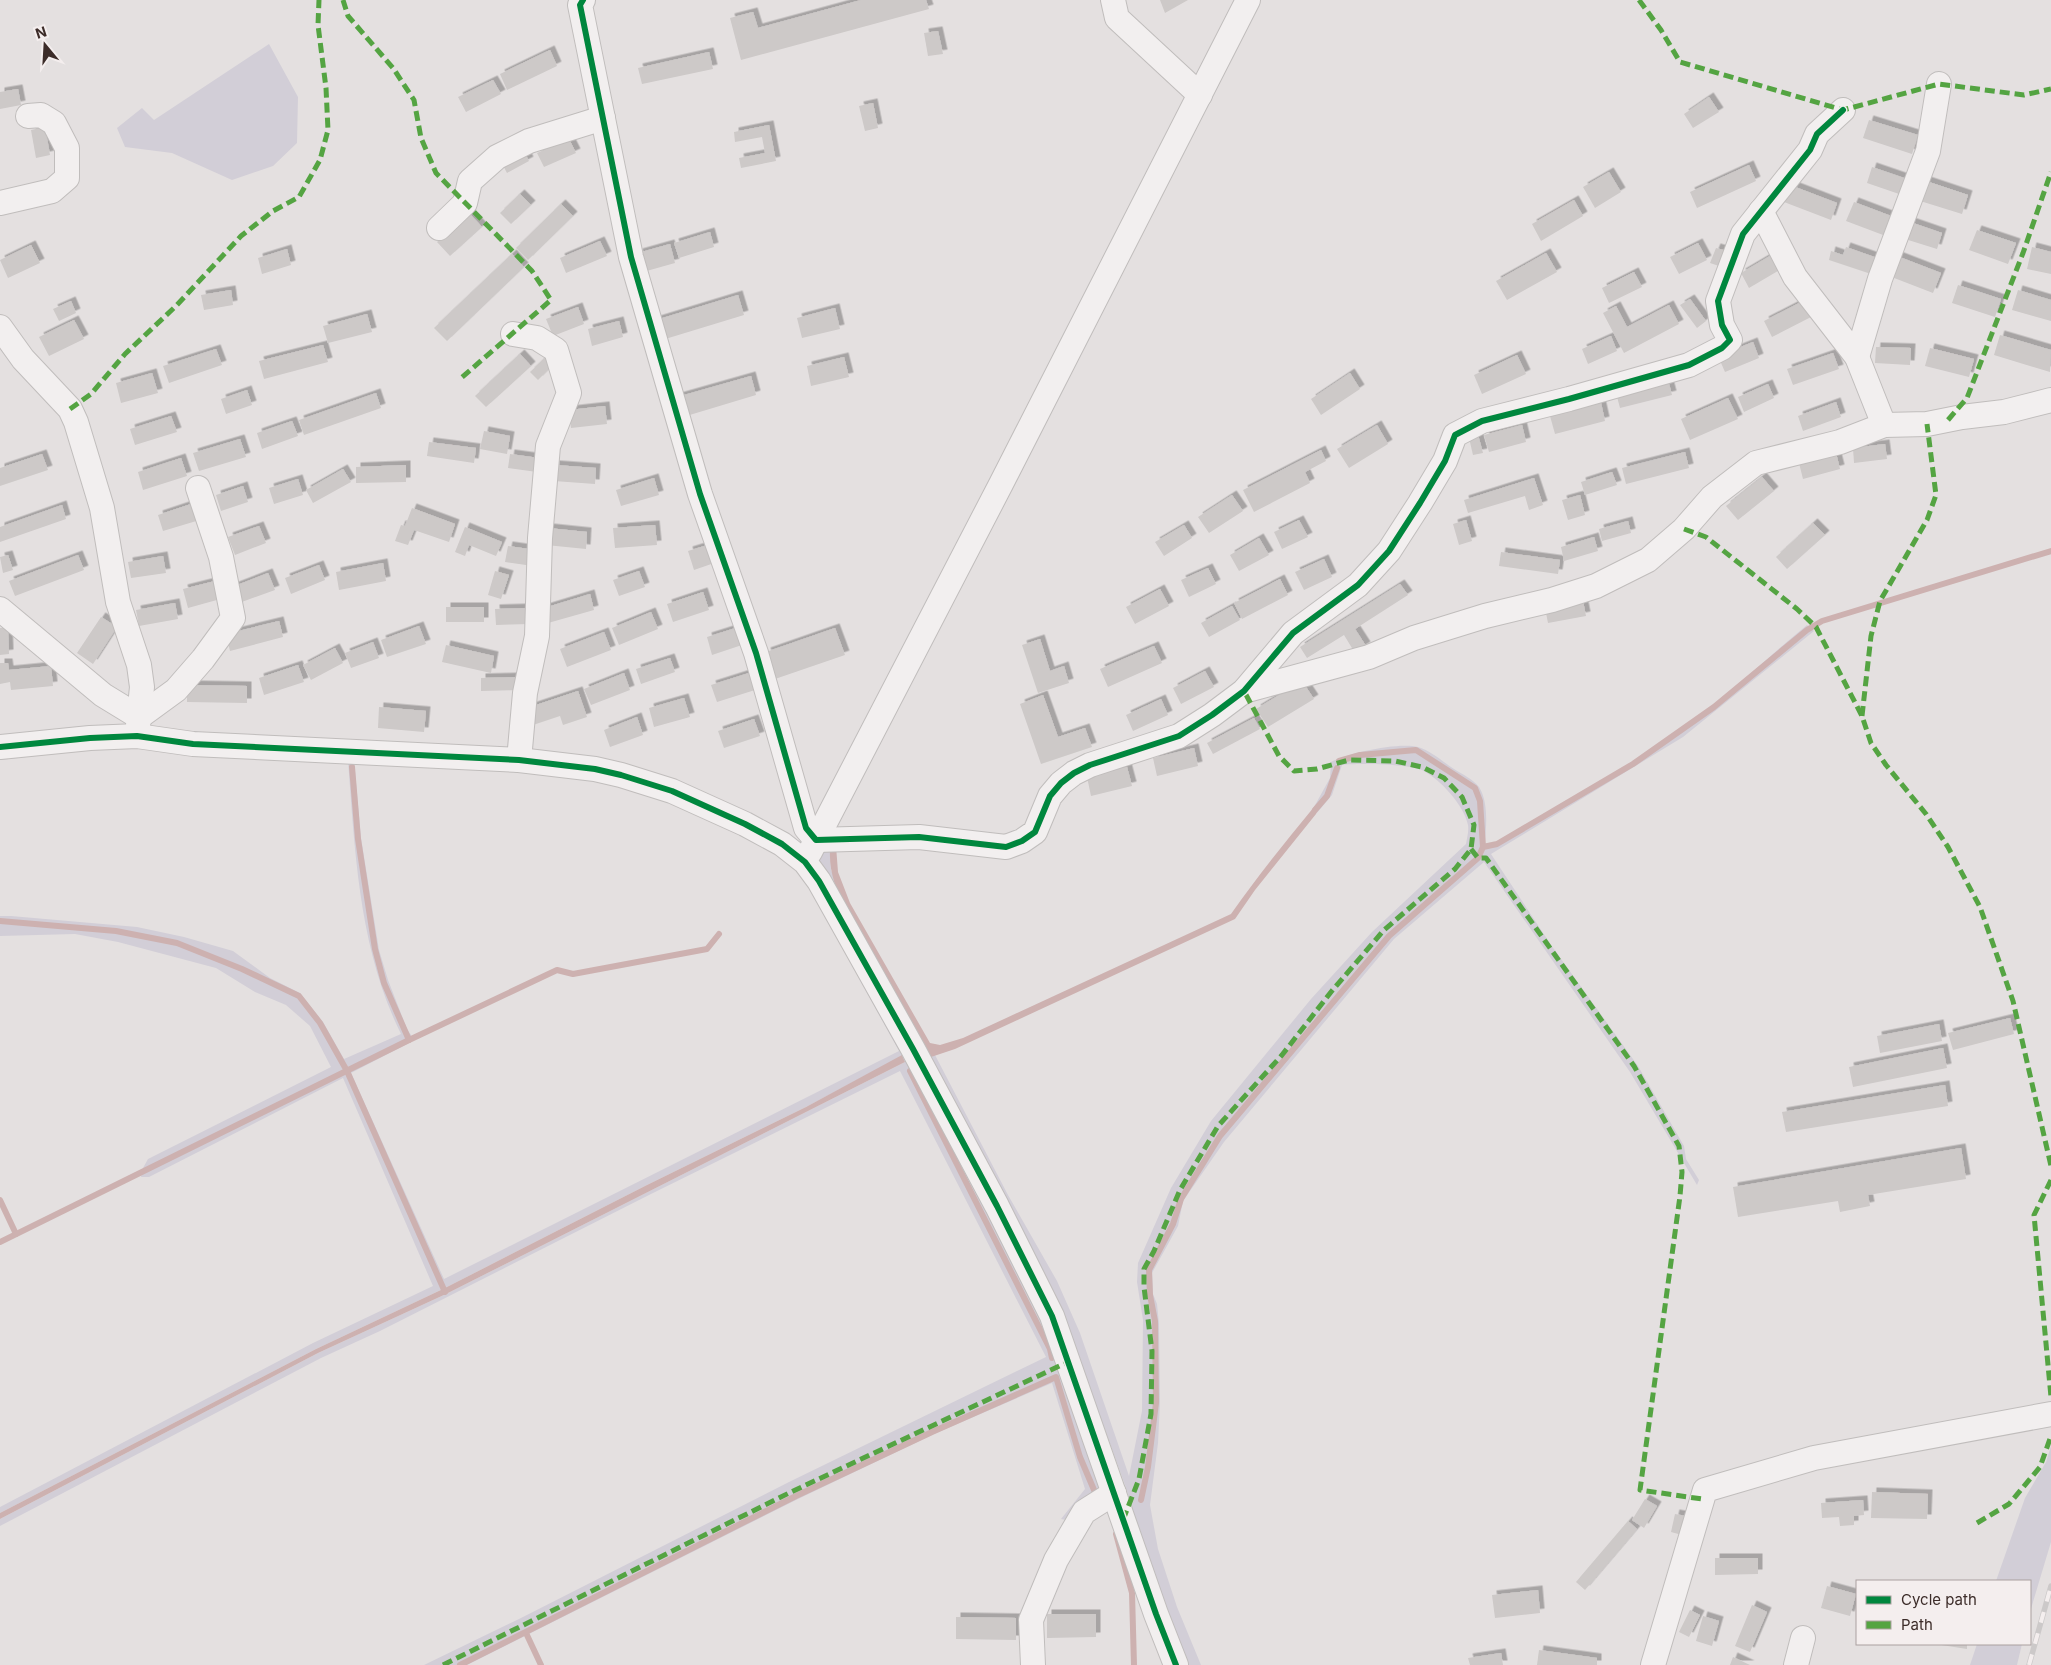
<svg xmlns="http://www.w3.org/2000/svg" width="2051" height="1665" font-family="Inter,sans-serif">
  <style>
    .green { fill: #d2ced7; fill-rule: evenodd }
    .water { fill: #cdb1b0 }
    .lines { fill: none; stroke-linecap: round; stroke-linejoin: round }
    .stream { stroke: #cdb1b0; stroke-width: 6 }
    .building { fill: #cdc9c8; filter: url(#shadow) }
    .street-casing { stroke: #c0bdbc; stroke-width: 26 }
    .street { stroke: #f2efef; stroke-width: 24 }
    .rail-casing { stroke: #ccc9c9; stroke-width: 5.5 }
    .rail { stroke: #f4eeee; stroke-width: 4; stroke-dasharray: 11; stroke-linecap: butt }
    .quiet { stroke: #54a442; stroke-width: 5; stroke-dasharray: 10 5; stroke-linecap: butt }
    .cycleway-casing { stroke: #f4eeee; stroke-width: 9 }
    .cycleway { stroke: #00873e; stroke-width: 6 }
  </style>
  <defs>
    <filter id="shadow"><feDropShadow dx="4.5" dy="-4.5" stdDeviation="0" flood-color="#0004"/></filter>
  </defs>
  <rect width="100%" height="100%" fill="#e4e0e0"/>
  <g class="green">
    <path d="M269 44 298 97 297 143 273 166 232 180 172 153 125 147 117 128 142 108 154 120Z"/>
    <path d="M1807 625 1814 631 1683 737 1491 854 1551 945 1638 1066 1684 1146 1686 1159 1699 1180 1697 1185 1630 1072 1484 862 1394 939 1224 1142 1183 1201 1178 1226 1152 1273 1153 1294 1157 1304 1159 1324 1160 1402 1158 1443 1150 1505 1158 1549 1177 1607 1201 1665H1188L1141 1537 1125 1485 1084 1372 812 856 817 853 830 851 831 870 854 923 926 1047V1055L931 1057 935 1055 1008 1195 1057 1281 1080 1333 1129 1476 1142 1411 1143 1320 1137 1282 1138 1263 1171 1188 1211 1121 1311 999 1372 932 1466 844C1467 838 1469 831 1468 825 1464 805 1440 779 1422 770 1408 764 1357 763 1342 765L1332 795 1316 814 1319 806 1314 807 1330 778 1331 762C1349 753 1398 742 1418 747 1430 750 1443 762 1454 769 1462 774 1474 780 1479 787 1489 803 1486 826 1485 844L1496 842C1570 800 1645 758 1712 706 1745 680 1775 651 1807 625Z"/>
    <path d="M137 740 197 749 269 754 518 764 595 772 621 778 672 797 744 829 780 850 800 867 814 887C900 1041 986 1195 1059 1355L1056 1359 1060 1374 1066 1377 1102 1491 1072 1521 1061 1519 1085 1489 1052 1383 934 1434 798 1499 467 1665H424L519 1619 789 1482 1046 1357 900 1071 651 1194 380 1331 321 1358 0 1526V1519L318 1353 446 1294 905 1062 902 1056 806 1107 647 1185 443 1289 316 1349 0 1513V1507L313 1343 433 1286 343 1078 149 1177H141L143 1168 148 1159 331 1067 310 1026 286 1005 255 992 216 968 118 942 75 934 0 936V916H11L137 927 184 937 233 951 270 978 300 993 323 1022 344 1059 401 1034C359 949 355 853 348 760L269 759 133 745 0 760V754L92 743ZM354 760 449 768H524L593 774 671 803 748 839 778 856 795 869 810 889 899 1051 444 1279 351 1073 411 1042V1035L407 1029 388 980 379 950 361 838Z"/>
    <path d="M2051 1446V1542L2030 1612V1581H1996L2025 1498 2046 1462Z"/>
    <path d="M1977 1644H2022L2017 1665H1970Z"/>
  </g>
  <g class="water">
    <path d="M1319 805 1316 814 1255 890 1235 919 955 1049 931 1057 926 1055V1047C910 1019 894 991 878 963 858 930 828 891 830 851L836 846 838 872 850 903 930 1043 940 1045 963 1038 1231 914C1257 877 1285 842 1314 807Z"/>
    <path d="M902 1055 905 1062 446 1294 318 1353 0 1519V1513L316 1349 443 1289 647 1185 806 1107Z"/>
  </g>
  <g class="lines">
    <g class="stream">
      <path d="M1339 761 1360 755 1416 750 1475 788 1480 801 1483 847"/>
      <path d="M352 767 358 839 375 949 384 983 409 1040"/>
      <path d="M1315 810 1327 796 1337 768"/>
      <path d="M0 921 116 931 177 943 242 969 299 996 320 1023 347 1071 445 1292"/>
      <path d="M910 1071 1050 1349 1052 1358"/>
      <path d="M0 1200 16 1234"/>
      <path d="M0 1242 409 1040 557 970 573 974 707 949 719 934"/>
      <path d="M1141 1500 1148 1467 1156 1403 1155 1321 1150 1295 1149 1270 1173 1224 1181 1199 1220 1136 1389 936 1478 858 1483 847 1497 844 1633 764 1714 707 1807 630 1822 621 2051 551"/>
      <path d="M1116 1534 1132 1593 1134 1665"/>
      <path d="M526 1633 541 1665"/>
      <path d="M460 1665 796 1496 932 1432 1056 1377 1080 1457 1097 1497"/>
    </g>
  </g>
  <g class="building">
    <path d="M861 0H926L929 9 741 60 730 18 753 12 758 28Z"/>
    <path d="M1160 0H1188L1165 13Z"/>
    <path d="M938 31 943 54 928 56 924 33Z"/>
    <path d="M550 50 557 66 507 90 500 74Z"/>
    <path d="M709 52 713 69 642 84 638 68Z"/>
    <path d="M493 80 501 94 466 112 458 97Z"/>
    <path d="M18 89 21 105 0 109V92Z"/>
    <path d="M1709 97 1719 112 1693 128 1684 114Z"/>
    <path d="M873 103 878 128 865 131 859 106Z"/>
    <path d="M1869 120 1918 135 1912 154 1863 138Z"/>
    <path d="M769 125 776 161 741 168 739 158 765 153 762 137 735 142 734 132Z"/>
    <path d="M45 127 50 155 36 158 31 130Z"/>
    <path d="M569 139 576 153 544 167 537 153Z"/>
    <path d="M522 148 529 161 507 173 500 160Z"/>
    <path d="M1749 165 1756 181 1697 208 1690 192Z"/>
    <path d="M1872 167 1907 179 1902 195 1867 183Z"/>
    <path d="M1609 172 1621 192 1595 208 1583 187Z"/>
    <path d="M1923 180 1968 195 1962 214 1917 200Z"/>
    <path d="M1790 185 1837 203 1831 220 1784 202Z"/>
    <path d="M520 194 531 205 511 224 500 213Z"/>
    <path d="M1574 200 1583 216 1541 241 1532 224Z"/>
    <path d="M1854 202 1899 219 1891 238 1846 221Z"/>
    <path d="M561 204 573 216 528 260 516 248Z"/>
    <path d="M469 213 482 227 450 256 437 242Z"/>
    <path d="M1910 222 1942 233 1937 249 1905 239Z"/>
    <path d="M1977 230 2016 243 2008 264 1969 250Z"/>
    <path d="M710 232 714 247 679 258 674 243Z"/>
    <path d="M600 241 607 256 566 273 560 258Z"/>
    <path d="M1698 243 1707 260 1679 274 1670 257Z"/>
    <path d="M670 244 675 263 643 272 638 253Z"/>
    <path d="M31 245 40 263 8 278 0 260Z"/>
    <path d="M1846 247 1880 259 1874 275 1829 260 1831 251 1843 255Z"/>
    <path d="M2032 247 2051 252V274L2027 269Z"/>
    <path d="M1716 248 1727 251 1722 267 1710 263Z"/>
    <path d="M287 249 291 265 262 274 258 258Z"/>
    <path d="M1546 253 1557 272 1507 300 1496 281Z"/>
    <path d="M1775 253 1783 268 1749 288 1741 273Z"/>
    <path d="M512 254 524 267 447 341 434 328Z"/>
    <path d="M1897 256 1941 273 1933 293 1889 276Z"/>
    <path d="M1634 272 1642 287 1609 303 1602 288Z"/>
    <path d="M1958 285 2001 299 1995 317 1952 303Z"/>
    <path d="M231 290 233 305 204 310 201 295Z"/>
    <path d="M2018 290 2051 300V321L2012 310Z"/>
    <path d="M738 295 744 315 662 340 656 320Z"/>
    <path d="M1690 299 1706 321 1697 328 1680 305Z"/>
    <path d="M71 301 76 313 59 321 53 309Z"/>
    <path d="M1803 301 1811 317 1772 337 1764 321Z"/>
    <path d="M1669 305 1679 324 1624 353 1603 313 1616 306 1627 327Z"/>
    <path d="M578 307 584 324 553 336 546 319Z"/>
    <path d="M835 308 840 329 802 338 797 318Z"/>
    <path d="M367 314 372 332 328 343 323 326Z"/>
    <path d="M74 320 84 339 49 356 39 337Z"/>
    <path d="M619 321 623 337 592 346 588 329Z"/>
    <path d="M2000 335 2051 350 2050 372 1994 355Z"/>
    <path d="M1611 336 1617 351 1588 364 1582 349Z"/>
    <path d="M1753 342 1759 358 1725 372 1718 356Z"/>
    <path d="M323 345 328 362 264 379 259 361Z"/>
    <path d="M1876 347 1911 348 1910 365 1875 363Z"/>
    <path d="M1930 348 1974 359 1969 377 1925 366Z"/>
    <path d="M216 349 222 365 169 383 163 366Z"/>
    <path d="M1833 353 1839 369 1793 385 1787 369Z"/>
    <path d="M520 354 531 366 486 407 475 396Z"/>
    <path d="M1517 355 1526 374 1482 394 1474 375Z"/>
    <path d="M844 357 849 377 811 386 807 366Z"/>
    <path d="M545 358 552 366 538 380 530 372Z"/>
    <path d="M152 373 158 393 121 403 116 383Z"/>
    <path d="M1350 373 1360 389 1321 415 1311 399Z"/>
    <path d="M751 376 756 395 683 417 677 397Z"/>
    <path d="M1668 380 1672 395 1620 408 1616 393Z"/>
    <path d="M1768 384 1774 398 1744 412 1738 397Z"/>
    <path d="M247 390 252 405 226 414 221 399Z"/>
    <path d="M376 393 381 408 304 435 299 420Z"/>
    <path d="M1728 398 1738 419 1690 440 1681 419Z"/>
    <path d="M1836 402 1841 417 1803 431 1798 416Z"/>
    <path d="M1601 403 1605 421 1555 434 1550 416Z"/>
    <path d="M605 406 607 424 571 428 569 410Z"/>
    <path d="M171 416 177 432 135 445 130 429Z"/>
    <path d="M292 421 298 436 262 449 257 433Z"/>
    <path d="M1377 425 1388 444 1349 468 1337 449Z"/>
    <path d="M1522 425 1526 442 1489 452 1484 435Z"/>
    <path d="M484 431 510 436 507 454 480 449Z"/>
    <path d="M1478 435 1483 453 1473 455 1469 438Z"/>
    <path d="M240 439 246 457 199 471 193 453Z"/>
    <path d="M429 442 476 448 474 463 427 456Z"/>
    <path d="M1885 444 1887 459 1854 463 1853 448Z"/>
    <path d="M1321 450 1326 461 1305 472 1310 483 1254 512 1243 490Z"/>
    <path d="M1685 452 1689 468 1626 484 1622 468Z"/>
    <path d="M1836 453 1840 469 1803 479 1799 463Z"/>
    <path d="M42 454 48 470 0 486V468Z"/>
    <path d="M510 454 539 458 537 472 508 468Z"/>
    <path d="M181 458 187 476 143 490 138 472Z"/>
    <path d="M406 465V482L356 483V467Z"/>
    <path d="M555 465 596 468 595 484 554 481Z"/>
    <path d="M343 469 351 482 313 503 306 490Z"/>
    <path d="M1612 472 1617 485 1585 495 1581 482Z"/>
    <path d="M1762 477 1774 491 1738 520 1726 506Z"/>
    <path d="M654 478 659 495 621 506 616 490Z"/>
    <path d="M1534 478 1543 505 1529 510 1525 496 1468 513 1464 500Z"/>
    <path d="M298 479 303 495 274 504 269 488Z"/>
    <path d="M243 486 248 502 221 511 216 495Z"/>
    <path d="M1232 495 1243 511 1209 533 1198 517Z"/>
    <path d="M1580 495 1585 515 1568 520 1562 500Z"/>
    <path d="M197 502 203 519 163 531 158 515Z"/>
    <path d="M62 505 66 519 0 542V527Z"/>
    <path d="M412 508 455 524 449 542 414 530 408 545 395 541 401 525 405 526Z"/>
    <path d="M1299 520 1308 537 1282 549 1274 532Z"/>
    <path d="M1466 520 1472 541 1459 545 1453 524Z"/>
    <path d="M1628 521 1631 533 1602 541 1599 529Z"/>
    <path d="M1813 523 1825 535 1787 569 1776 557Z"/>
    <path d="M655 525 657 545 615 548 613 528Z"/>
    <path d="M1184 525 1192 538 1164 556 1155 542Z"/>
    <path d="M259 526 266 543 235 555 228 537Z"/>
    <path d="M465 527 502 542 496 556 469 545 465 556 455 552Z"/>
    <path d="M548 528 587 532 586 549 546 545Z"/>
    <path d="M1594 537 1598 551 1564 561 1561 547Z"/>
    <path d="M1259 538 1269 555 1239 571 1230 555Z"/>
    <path d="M714 543 720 561 694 570 688 551Z"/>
    <path d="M508 546 536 550 533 566 505 562Z"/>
    <path d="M1501 552 1560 560 1558 574 1499 566Z"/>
    <path d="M8 555 13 570 3 573 0 557Z"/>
    <path d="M78 555 84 570 15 596 9 581Z"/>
    <path d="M163 556 166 573 131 578 128 562Z"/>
    <path d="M1324 559 1332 577 1304 590 1295 572Z"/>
    <path d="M383 563 386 581 339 590 336 572Z"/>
    <path d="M319 565 325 580 291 594 285 578Z"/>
    <path d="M1208 568 1216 584 1189 597 1181 580Z"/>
    <path d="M495 571 509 575 501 599 488 595Z"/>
    <path d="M639 571 645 587 619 596 613 580Z"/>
    <path d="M268 573 275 590 239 603 232 587Z"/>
    <path d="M1280 579 1288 595 1242 619 1234 603Z"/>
    <path d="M219 580 224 598 188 608 183 589Z"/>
    <path d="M1400 584 1408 595 1355 629 1366 646 1355 653 1344 635 1307 658 1300 647Z"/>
    <path d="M1160 589 1169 606 1135 624 1126 607Z"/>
    <path d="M703 592 709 610 673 622 667 604Z"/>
    <path d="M590 594 594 610 548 623 544 608Z"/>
    <path d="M1583 601 1586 616 1548 623 1545 608Z"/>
    <path d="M175 603 178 619 139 626 136 610Z"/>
    <path d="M1232 606 1240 620 1209 637 1201 623Z"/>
    <rect x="446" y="607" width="38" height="15"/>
    <path d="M529 608V624L496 625 495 609Z"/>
    <path d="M651 612 658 629 619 645 612 628Z"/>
    <path d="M101 617 117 627 93 664 77 653Z"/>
    <path d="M279 621 283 637 230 651 226 634Z"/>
    <path d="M419 626 426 644 387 657 381 640Z"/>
    <path d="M742 626 748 643 712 655 707 637Z"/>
    <path d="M0 628H8L9 654 0 655Z"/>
    <path d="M835 628 845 655 775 679 766 652Z"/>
    <path d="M604 632 611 650 567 667 560 649Z"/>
    <path d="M1040 639 1050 671 1064 666 1069 683 1038 693 1022 645Z"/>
    <path d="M373 642 379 658 351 668 345 653Z"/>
    <path d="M446 645 494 656 491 673 442 662Z"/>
    <path d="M1154 646 1162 663 1108 687 1100 669Z"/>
    <path d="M335 648 343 663 311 680 303 665Z"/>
    <path d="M670 658 675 672 641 684 636 669Z"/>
    <path d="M0 663H8L9 670 51 666 53 686 11 690 10 682 0 684Z"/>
    <path d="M298 665 304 682 264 695 259 678Z"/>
    <path d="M1205 671 1214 687 1181 704 1173 688Z"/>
    <path d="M624 673 630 690 591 705 584 689Z"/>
    <path d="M749 673 755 690 717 702 711 685Z"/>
    <path d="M519 677 520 690 481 691V678Z"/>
    <path d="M1302 681 1314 699 1268 727 1256 709Z"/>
    <path d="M187 685 247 686V703L187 702Z"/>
    <path d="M578 691 587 717 563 725 560 716 533 725 527 708Z"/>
    <path d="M1043 695 1058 737 1085 728 1092 747 1041 764 1020 704Z"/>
    <path d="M684 698 690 717 654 727 649 708Z"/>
    <path d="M1161 699 1168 715 1133 731 1126 715Z"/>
    <path d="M379 707 426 711 424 732 378 728Z"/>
    <path d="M637 717 643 735 610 747 604 730Z"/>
    <path d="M1254 718 1260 729 1213 754 1207 743Z"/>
    <path d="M754 719 760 736 724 748 718 731Z"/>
    <path d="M1194 748 1198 766 1157 776 1153 758Z"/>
    <path d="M1127 767 1132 786 1091 796 1087 777Z"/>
    <path d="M2010 1018 2014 1034 1953 1050 1948 1033Z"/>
    <path d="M1939 1024 1942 1041 1880 1053 1877 1036Z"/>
    <path d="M1943 1048 1947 1068 1853 1087 1849 1067Z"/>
    <path d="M1945 1085 1948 1106 1786 1132 1782 1112Z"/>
    <path d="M1961 1148 1966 1179 1868 1195 1870 1206 1840 1212 1838 1201 1738 1217 1733 1187Z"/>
    <path d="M1872 1492 1928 1494 1927 1519 1871 1518Z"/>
    <path d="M1645 1499 1657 1506 1644 1528 1632 1520Z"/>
    <path d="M1863 1500 1864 1515 1854 1516V1525L1840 1526 1839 1517 1822 1518 1821 1503Z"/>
    <path d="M1675 1514 1686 1516 1682 1535 1671 1532Z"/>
    <path d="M1628 1521 1637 1529 1585 1590 1576 1582Z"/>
    <path d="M1715 1558H1758V1574L1715 1575Z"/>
    <path d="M1827 1586 1856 1594 1850 1616 1821 1608Z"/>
    <path d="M1538 1590 1540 1613 1495 1618 1492 1595Z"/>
    <path d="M1752 1605 1767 1612 1750 1652 1735 1646Z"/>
    <path d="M1690 1610 1700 1615 1689 1637 1679 1632Z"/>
    <path d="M1047 1614H1096V1637L1047 1638Z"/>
    <path d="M1703 1616 1719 1621 1712 1646 1696 1641Z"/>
    <path d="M956 1617 1016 1618V1640L956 1639Z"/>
    <path d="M1935 1644H1967V1649Z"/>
    <path d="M1539 1650 1597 1658V1665H1537Z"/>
    <path d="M1501 1653 1503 1665H1470L1468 1658Z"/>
    <path d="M1733 1657 1750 1665H1730Z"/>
  </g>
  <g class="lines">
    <g class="street-casing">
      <g id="street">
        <path d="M583 0 580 5 631 257 700 494 756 653 806 828 816 840 919 837 1006 847 1022 841 1035 832 1050 796 1061 783 1074 773 1090 765 1179 736 1212 715 1244 691 1293 633 1358 585 1389 551 1420 503 1445 461 1455 435 1482 421 1569 399 1689 365 1722 348 1730 340 1722 325 1718 301 1743 234 1810 150 1817 134 1843 110"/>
        <path d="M1113 0 1117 18 1200 95"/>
        <path d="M0 203 52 191 67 178V148L54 123 41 115 28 116"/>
        <path d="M439 228 465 203 470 181 497 157 529 141 603 118"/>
        <path d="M0 327 23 359 70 409 76 422 102 508 118 602 139 665 142 687 138 726"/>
        <path d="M513 334 537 338 556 350 569 393 548 446 540 538 537 636 525 693 519 760"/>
        <path d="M1857 357 1880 279 1928 151 1939 84"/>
        <path d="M1884 425 1927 424 1962 417 2004 412 2051 400"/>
        <path d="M0 609 103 695 139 717 176 690 203 659 233 618 221 557 198 488"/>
        <path d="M1244 691 1369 657 1414 638 1485 616 1552 600 1596 586 1648 560 1684 529 1712 497 1756 463 1840 442 1884 425 1857 357 1795 277 1761 211"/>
        <path d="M0 747 90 738 137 736 193 744 519 760 595 769 621 775 672 791 745 824 782 844 805 862 819 881 913 1049 997 1206 1052 1316 1156 1614 1176 1665"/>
        <path d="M810 852 1001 484 1248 0"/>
        <path d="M1033 1665 1031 1620 1056 1560 1084 1512 1114 1493"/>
        <path d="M1653 1665 1705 1490 1814 1458 2051 1414"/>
        <path d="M1796 1665 1803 1638"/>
      </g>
    </g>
    <use href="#street" class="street"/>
    <g class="rail-casing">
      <path id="rail" d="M2029 1665 2051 1586"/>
    </g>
    <use href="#rail" class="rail"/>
    <g class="quiet">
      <path d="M343 0 348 16 393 68 414 100 421 138 436 173 532 271 551 300 460 379"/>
      <path d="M1639 0 1661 30 1680 62 1843 110 1939 84 2024 95 2051 89"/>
      <path d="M70 409 91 394 125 354 176 306 241 236 273 211 299 197 320 160 328 130 326 88 318 25 319 0"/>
      <path d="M1948 420 1967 398 2023 253 2051 172"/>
      <path d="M1684 529 1706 537 1797 609 1816 627 1862 716 1871 743 1886 765 1926 814 1948 847 1980 907 2013 1001 2051 1166"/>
      <path d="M1862 716 1871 636 1880 601 1927 520 1936 495 1927 424"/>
      <path d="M1471 849 1478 858H1486L1634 1066 1679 1146 1682 1172 1680 1196 1640 1490 1702 1499"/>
      <path d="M2051 1180 2034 1215 2051 1397"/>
      <path d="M1123 1520 1139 1479 1151 1414 1152 1351 1144 1287V1269L1154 1251 1180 1190 1218 1126 1282 1055 1331 992 1384 930 1455 869 1471 849 1474 825 1462 797 1444 778 1422 767 1395 761 1349 760 1317 769 1294 771 1279 756 1244 691"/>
      <path d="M1977 1523 2009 1504 2040 1467 2051 1436"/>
      <path d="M443 1665 791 1492 1068 1362"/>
    </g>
    <g class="cycleway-casing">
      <g id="cycleway">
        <path d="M583 0 580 5 631 257 700 494 756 653 806 828 816 840 919 837 1006 847 1022 841 1035 832 1050 796 1061 783 1074 773 1090 765 1179 736 1212 715 1244 691 1293 633 1358 585 1389 551 1420 503 1445 461 1455 435 1482 421 1569 399 1689 365 1722 348 1730 340 1722 325 1718 301 1743 234 1810 150 1817 134 1843 110"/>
        <path d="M0 747 90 738 137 736 193 744 519 760 595 769 621 775 672 791 745 824 782 844 805 862 819 881 913 1049 997 1206 1052 1316 1156 1614 1176 1665"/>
      </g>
    </g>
    <use href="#cycleway" class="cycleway"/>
  </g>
  <rect x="1856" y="1580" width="175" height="65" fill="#f4eeee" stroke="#aaa09f"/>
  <rect x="1866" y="1596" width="25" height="8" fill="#00873e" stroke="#aaa09f"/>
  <text x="1901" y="1605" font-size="15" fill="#3c2c29">Cycle path</text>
  <rect x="1866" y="1621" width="25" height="8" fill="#54a442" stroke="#aaa09f"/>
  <text x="1901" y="1630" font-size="15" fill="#3c2c29">Path</text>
  <g transform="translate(45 45) rotate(342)" stroke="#f4eeee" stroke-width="4" paint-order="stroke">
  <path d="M0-4L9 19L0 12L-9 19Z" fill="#3c2c29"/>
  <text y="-8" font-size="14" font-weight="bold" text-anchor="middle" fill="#3c2c29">N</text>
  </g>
</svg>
